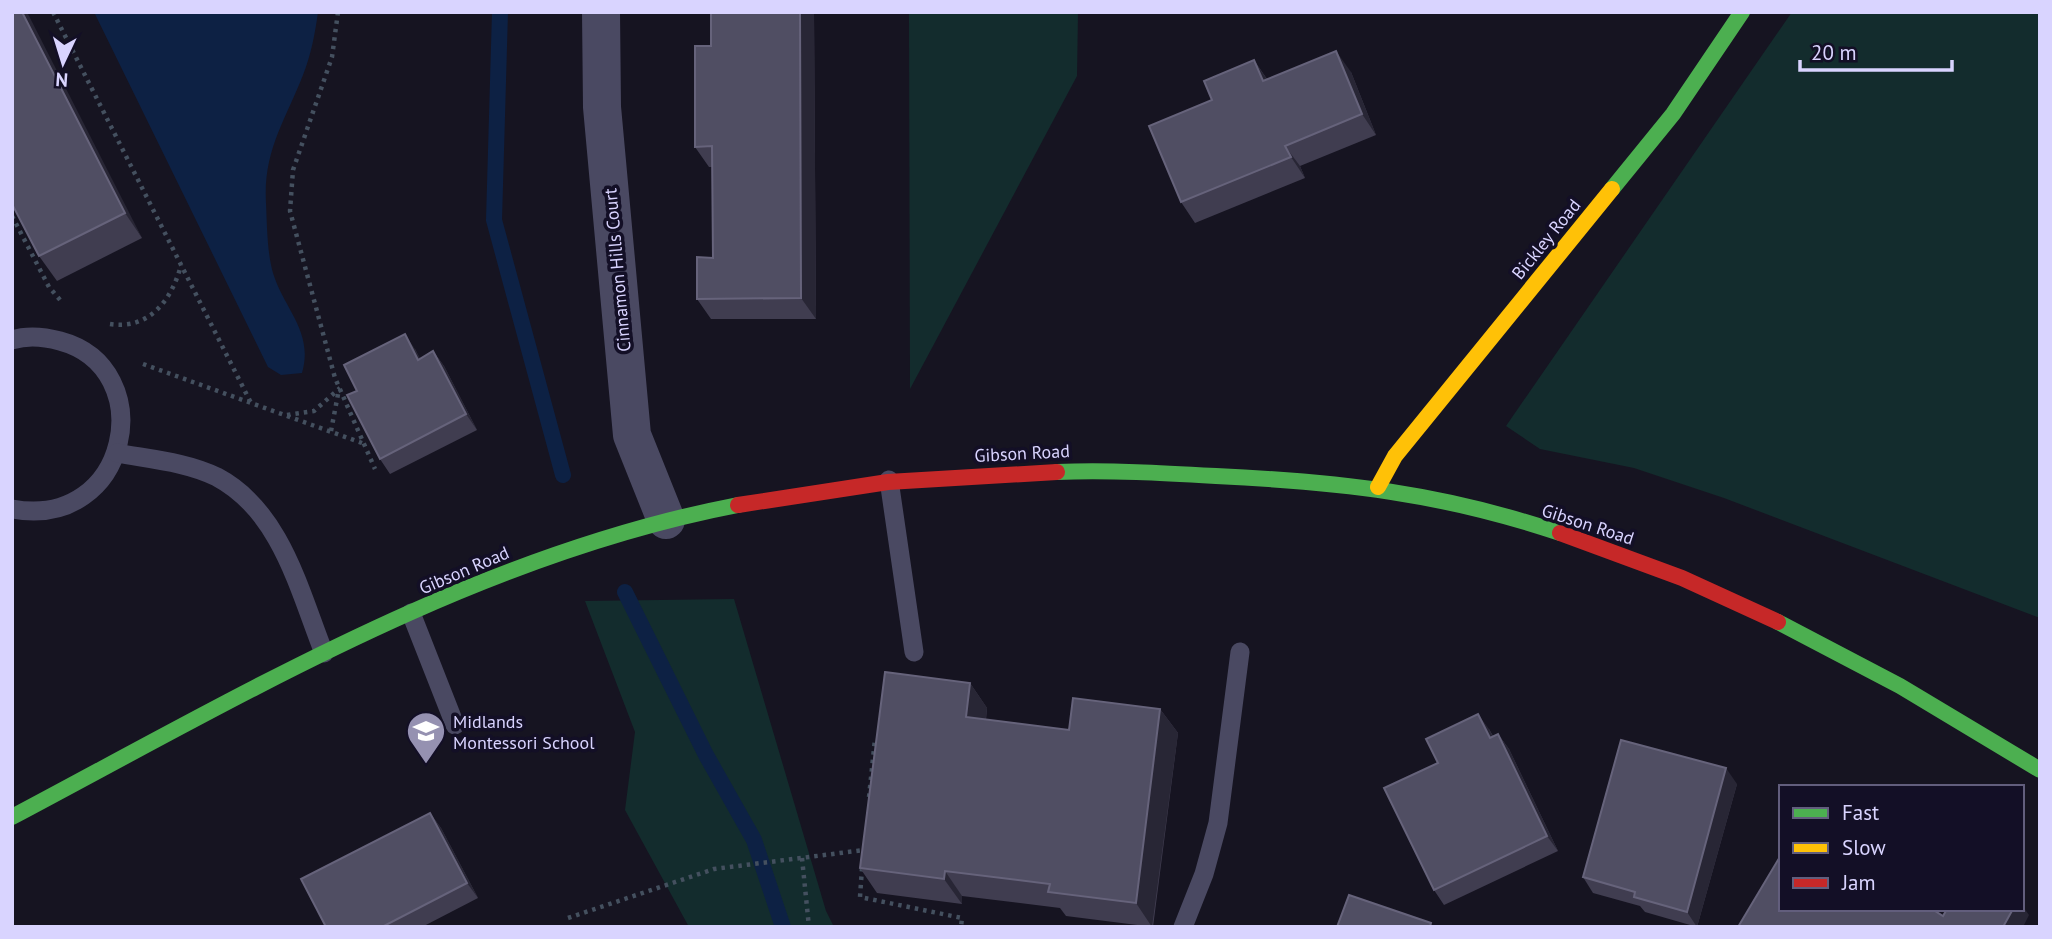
<svg xmlns="http://www.w3.org/2000/svg" width="2052" height="939" font-family="'PT Sans',sans-serif">
  <style>
    .green { fill: #132c2d }
    .water { fill: #0d2144 }
    .lines { fill: none; stroke-linecap: round; stroke-linejoin: round }
    .stream { stroke: #0d2144; stroke-width: 16 }
    .path { stroke: #44505f; stroke-width: 4.5; stroke-dasharray: 3.5 5; stroke-linecap: butt }
    .lane { stroke: #4a4962; stroke-width: 19 }
    .street { stroke: #4a4962; stroke-width: 38 }
    .fast { stroke: #4caf50; stroke-width: 16 }
    .slow { stroke: #ffc107; stroke-width: 16 }
    .jam { stroke: #c62828; stroke-width: 16 }
    .wall { fill: #403d50 }
    .shaded-wall { fill: #282635 }
    .building { fill: #504e63; stroke: #66637b; stroke-width: 2 }
    .labels { text-anchor: middle; dominant-baseline: central; stroke-width: 7; stroke-linejoin: round; paint-order: stroke }
    .street-label { font-size: 18px; fill: #d9d4ff; stroke: #130f26 }
    .poi-label { font-size: 18px; fill: #d9d4ff; stroke: #130f26; text-anchor: start }
  </style>
  <rect width="100%" height="100%" fill="#161421"/>
  <g class="green">
    <path d="M909 12H1078L1077 76 910 389Z"/>
    <path d="M1792 12H2040V618L1724 498 1634 468 1540 449 1506 426Z"/>
    <path d="M734 599 826 911 834 927H689L625 810 635 732 585 601Z"/>
  </g>
  <path class="water" d="M94 12H318C315 34 311 55 303 75 285 121 263 151 266 203 267 224 267 252 273 273 284 309 314 332 302 373L281 375 268 367Z"/>
  <g class="lines">
    <g class="stream">
      <path d="M500 12 494 220 563 475"/>
      <path d="M625 592 706 755 754 840 783 927"/>
    </g>
    <g class="path">
      <path d="M53 12 251 403"/>
      <path d="M338 12 332 57 293 170 290 211 335 378 375 469"/>
      <path d="M12 216 49 287 61 301"/>
      <path d="M110 324C149 330 172 300 181 265"/>
      <path d="M143 364 362 443"/>
      <path d="M287 415 314 411 340 388"/>
      <path d="M331 431 339 389"/>
      <path d="M869 797 875 739"/>
      <path d="M802 858 809 927"/>
      <path d="M862 868 860 897 962 918 961 927"/>
      <path d="M568 918 714 869 864 850"/>
    </g>
    <g class="lane">
      <path d="M12 340C28 335 45 337 60 341 161 368 130 531 12 509"/>
      <path d="M117 453C149 459 187 462 217 477 281 511 299 590 324 653"/>
      <path d="M889 480 914 652"/>
      <path d="M411 613 455 725"/>
      <path d="M1183 927 1204 874 1218 823 1240 652"/>
    </g>
    <path class="street" d="M601 12 602 107 632 435 666 520"/>
    <g class="fast">
      <path d="M1612 189 1673 114 1742 12"/>
      <path d="M1057 472C1110 470 1163 473 1216 476 1341 482 1441 493 1560 533"/>
      <path d="M1778 622 1900 686 2040 770"/>
      <path d="M12 817C244 694 477 555 738 505"/>
    </g>
    <path class="slow" d="M1378 487 1395 456 1612 189"/>
    <g class="jam">
      <path d="M738 505 888 482 1057 472"/>
      <path d="M1560 533 1682 578 1778 622"/>
    </g>
  </g>
  <g class="wall">
    <path d="M12 12 142 238 57 281 39 256Z"/>
    <path d="M711 12H814L816 319H711L697 299 713 258 712 167H709L695 147 711 46Z"/>
    <path d="M1254 60 1267 79 1351 72 1376 135 1300 166 1305 178 1195 223 1181 202Z"/>
    <path d="M415 349 420 359 433 351 444 366 477 430 390 474 380 459 357 391Z"/>
    <path d="M970 683 987 708 986 720 1069 730 1160 709 1178 733 1153 927 1066 916 1060 908 962 896V904L877 893 860 868Z"/>
    <path d="M1489 729 1493 736 1498 734 1509 749 1558 851 1444 905 1434 890 1438 763Z"/>
    <path d="M1737 784 1697 927 1645 912 1640 906 1593 893 1583 877Z"/>
    <path d="M430 813 441 828 478 898 422 927H326Z"/>
  </g>
  <g class="shaded-wall">
    <path d="M22 12H27L142 238 125 213Z"/>
    <path d="M800 12H814L816 319 801 298Z"/>
    <path d="M1336 51 1351 72 1376 135 1362 114Z"/>
    <path d="M1254 60 1268 81H1263Z"/>
    <path d="M1285 146 1300 166 1305 178 1291 157Z"/>
    <path d="M405 334 415 349 429 375 418 360Z"/>
    <path d="M433 351 444 366 477 430 466 414Z"/>
    <path d="M970 683 987 708 983 742 966 717Z"/>
    <path d="M1160 709 1178 733 1152 927 1136 903Z"/>
    <path d="M1478 714 1489 729 1501 753 1490 738Z"/>
    <path d="M1498 734 1509 749 1558 851 1547 836Z"/>
    <path d="M1726 768 1737 784 1697 927 1687 912Z"/>
    <path d="M430 813 441 828 478 898 467 883Z"/>
    <path d="M945 871 962 896V904L944 879Z"/>
    <path d="M2022 905 2029 915 2023 927H2003L2013 909H2022Z"/>
  </g>
  <g class="building">
    <path d="M12 12H22L125 213 39 256 12 204Z"/>
    <path d="M711 12H800L801 298 697 299V257L713 258 712 146 695 147V46H711Z"/>
    <path d="M1336 51 1362 114 1285 146 1291 157 1181 202 1149 126 1212 100 1204 81 1254 60 1263 81Z"/>
    <path d="M405 334 418 360 433 351 466 414 380 459 347 395 357 391 344 365Z"/>
    <path d="M885 672 970 683 966 717 1069 730 1073 698 1160 709 1136 903 1048 892 1050 884 945 871 944 879 860 868Z"/>
    <path d="M1478 714 1490 738 1498 734 1547 836 1434 890 1384 788 1438 763 1426 739Z"/>
    <path d="M1621 740 1726 768 1687 912 1634 897 1635 892 1583 877Z"/>
    <path d="M430 813 467 883 382 927H326L301 879Z"/>
    <path d="M1781 855V909H1932L1943 916 1947 909H2013L2003 927H1738Z"/>
    <path d="M1349 895 1431 923 1430 927H1337Z"/>
  </g>
  <defs>
    <g id="school-pin" transform="scale(2.0125)"><path d="M0 17L-7.5 6A9.5 9.5 0 1 1 7.5 6Z" fill="#9591b1" stroke="#130f26"/><path d="M0-5L7-2L0 1L-7-2ZM-4 1L0 2.5L4 1V4Q0 6-4 4Z" fill="#fff"/></g>
  </defs>
  <g fill-rule="evenodd">
    <use href="#school-pin" x="426" y="731"/>
  </g>
  <g class="labels">
    <g class="street-label">
      <text transform="translate(1546 239) rotate(-51)">Bickley Road</text>
      <text transform="translate(617 270) rotate(-95)">Cinnamon Hills Court</text>
      <text transform="translate(1022 453) rotate(-3)">Gibson Road</text>
      <text transform="translate(1588 524) rotate(18)">Gibson Road</text>
      <text transform="translate(464 570) rotate(-23)">Gibson Road</text>
    </g>
    <g class="poi-label">
      <text x="453" y="721">Midlands<tspan x="453" dy="21">Montessori School</tspan></text>
    </g>
  </g>
  <rect width="2052" height="939" fill="none" stroke="#d9d4ff" stroke-width="28"/>
  <rect x="1779" y="785" width="245" height="126" fill="#130f26" stroke="#625e7d" stroke-width="2"/>
  <rect x="1793" y="808" width="35" height="10" fill="#4caf50" stroke="#625e7d" stroke-width="2"/>
  <text x="1842" y="820" font-size="21" fill="#d9d4ff">Fast</text>
  <rect x="1793" y="843" width="35" height="10" fill="#ffc107" stroke="#625e7d" stroke-width="2"/>
  <text x="1842" y="855" font-size="21" fill="#d9d4ff">Slow</text>
  <rect x="1793" y="878" width="35" height="10" fill="#c62828" stroke="#625e7d" stroke-width="2"/>
  <text x="1842" y="890" font-size="21" fill="#d9d4ff">Jam</text>
  <g transform="translate(63 63) rotate(184)" stroke="#130f26" stroke-width="5" paint-order="stroke">
  <path d="M0-5L12 26L0 18L-12 26Z" fill="#d9d4ff"/>
  <text y="-10" font-size="19" font-weight="bold" text-anchor="middle" fill="#d9d4ff">N</text>
  </g>
  <path d="M1800 60v10h152v-10" fill="none" stroke="#d9d4ff" stroke-width="3.5"/>
  <text x="1811" y="60" font-size="21" fill="#d9d4ff" stroke="#130f26" stroke-width="5" paint-order="stroke">20 m</text>
</svg>
